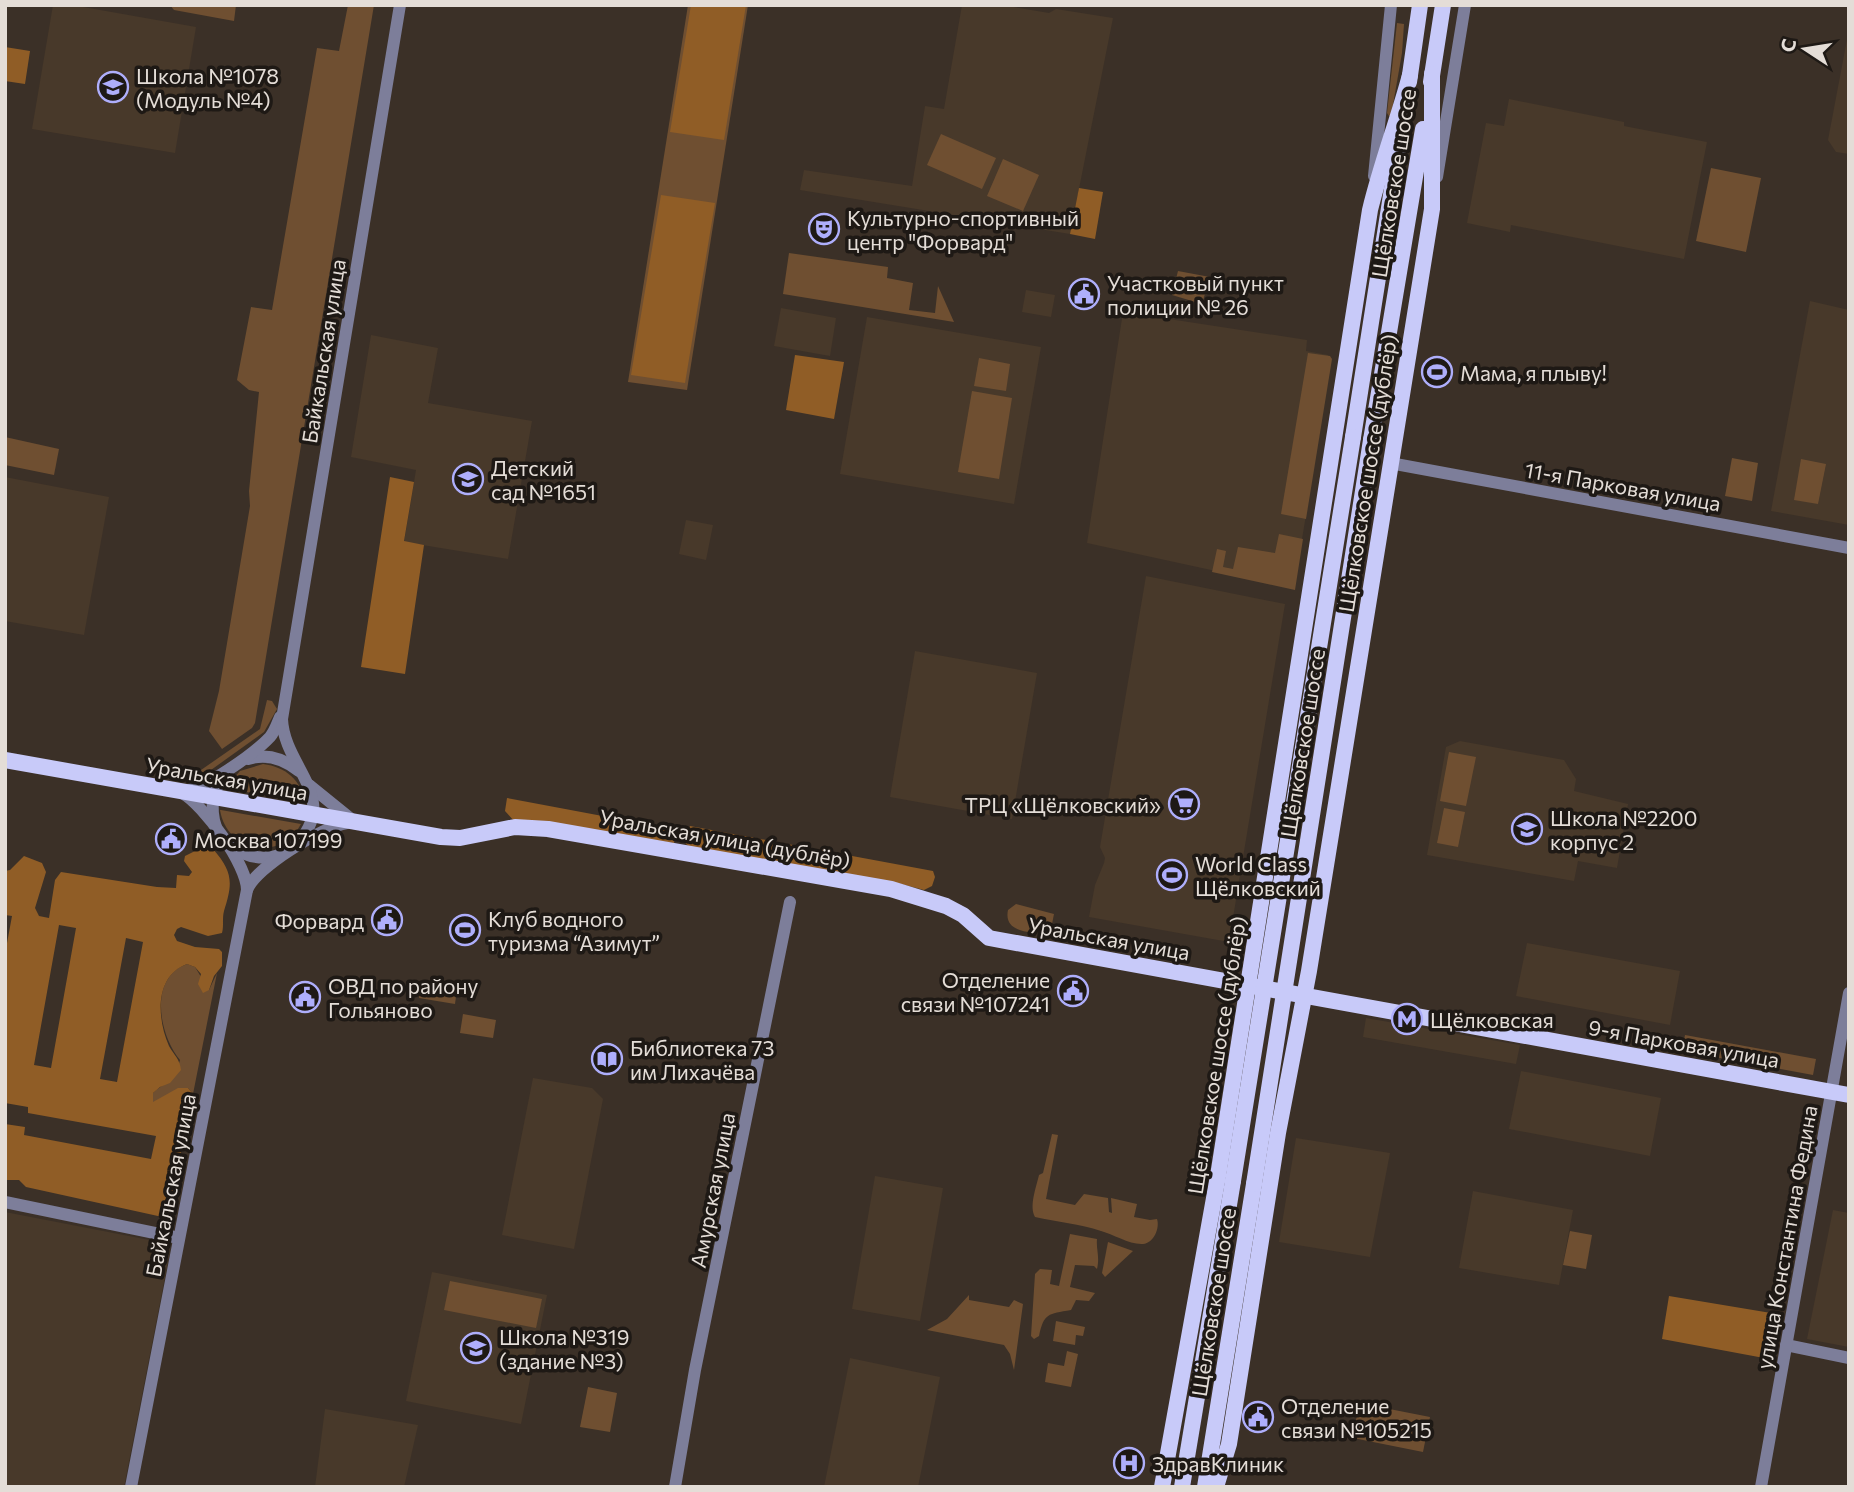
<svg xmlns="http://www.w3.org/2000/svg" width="1854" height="1492" font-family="Commissioner,sans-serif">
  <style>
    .built { fill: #48392a }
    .green { fill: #6f4f31 }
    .forest { fill: #905d26; fill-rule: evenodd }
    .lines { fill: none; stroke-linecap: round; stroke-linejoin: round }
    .minor { stroke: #7d7e9a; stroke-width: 12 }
    .major { stroke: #c8caf9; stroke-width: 16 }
    .major-bridge { stroke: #c8caf9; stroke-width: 16 }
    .labels { text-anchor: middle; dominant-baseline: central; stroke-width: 7; stroke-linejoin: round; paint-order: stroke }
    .poi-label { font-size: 21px; fill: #e4ddd7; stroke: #1e1915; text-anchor: start }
    .street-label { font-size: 21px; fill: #e4ddd7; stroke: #1e1915 }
  </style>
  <rect width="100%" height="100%" fill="#3b3027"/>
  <g class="built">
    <path d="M53 5H72L196 27 175 153 32 129Z"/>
    <path d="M962 5H1001L1049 13 1056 9 1113 18 1070 234 800 190 804 170 912 186 925 106 944 109Z"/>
    <path d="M1849 29V154L1836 152 1828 140Z"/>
    <path d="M1509 99 1624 122V126L1707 142 1684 259 1511 225 1510 232 1467 223 1486 123 1504 126Z"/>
    <path d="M1026 290 1055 295 1051 317 1022 312Z"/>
    <path d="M1810 301 1849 310V525L1771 511Z"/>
    <path d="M781 308 836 318 830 356 774 346Z"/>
    <path d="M1123 312 1307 340 1306 351 1328 355 1315 460 1294 588 1087 543Z"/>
    <path d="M867 317 1041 347 1014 504 840 474Z"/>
    <path d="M371 335 438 348 428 403 532 421 508 559 404 542 416 470 351 457Z"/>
    <path d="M5 477 109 497 84 635 5 621Z"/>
    <path d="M686 520 713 525 706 560 679 554Z"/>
    <path d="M1146 576 1285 604 1229 942 1089 917 1095 885 1104 863 1105 858 1100 847Z"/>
    <path d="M915 651 1037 673 1012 819 890 797Z"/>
    <path d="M1460 741 1564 760 1576 779 1574 791 1628 804 1617 868 1578 861 1574 881 1427 855 1446 747Z"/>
    <path d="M1527 943 1680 971 1670 1025 1516 996Z"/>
    <path d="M1366 1018 1520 1045 1516 1064 1363 1037Z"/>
    <path d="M1521 1071 1661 1098 1650 1156 1509 1129Z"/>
    <path d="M533 1078 592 1088 603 1099 574 1249 502 1235Z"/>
    <path d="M1296 1138 1390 1153 1370 1257 1279 1242Z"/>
    <path d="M875 1176 943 1188 920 1321 852 1309Z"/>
    <path d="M1473 1191 1573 1210 1559 1285 1459 1268Z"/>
    <path d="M1833 1210 1849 1213V1347L1807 1339Z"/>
    <path d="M5 1212 165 1243 170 1251 124 1487H5Z"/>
    <path d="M432 1272 547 1295 521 1424 406 1401Z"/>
    <path d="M850 1358 940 1377 918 1487H824Z"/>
    <path d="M325 1409 418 1425 404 1487H315Z"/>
  </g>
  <g class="green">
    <path d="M170 5H236L234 21 174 10Z"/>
    <path d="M348 5H374L255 723 252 728 222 749 209 731 219 691 250 506 249 491 259 392 249 390 237 380 251 307 272 310 317 48 339 51Z"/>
    <path d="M688 5H748L687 390 628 382Z"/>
    <path d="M1397 23 1404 24 1402 53 1391 116H1389L1387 113Z"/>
    <path d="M941 134 996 158 982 189 927 165Z"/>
    <path d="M1003 159 1039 175 1023 211 987 196Z"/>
    <path d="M1711 168 1761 178 1746 252 1696 241Z"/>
    <path d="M789 253 888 267 887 278 913 283 909 310 935 313 938 286 954 322 783 294Z"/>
    <path d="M1178 271 1210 277 1202 304 1172 295Z"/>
    <path d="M1308 353 1330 356 1332 359 1306 519 1281 514Z"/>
    <path d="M979 358 1010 364 1006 391 974 386Z"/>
    <path d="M972 391 1012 398 999 479 958 472Z"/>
    <path d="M5 437 59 449 54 475 5 465Z"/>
    <path d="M1732 458 1758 463 1752 501 1725 496Z"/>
    <path d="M1801 459 1826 464 1818 504 1794 500Z"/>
    <path d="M1279 534 1303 539 1295 590 1212 572 1217 549 1226 551 1223 567 1233 569 1238 547 1275 553Z"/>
    <path d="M267 700 272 701 277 709 264 732 204 775 201 770 260 729Z"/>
    <path d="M1449 752 1476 757 1466 806 1440 801Z"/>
    <path d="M263 764C286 767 301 780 305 803L225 788 240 771Z"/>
    <path d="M1444 808 1465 812 1458 847 1437 843Z"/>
    <path d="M220 810H221L301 824C281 862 227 853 220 810Z"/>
    <path d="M1016 904 1054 914 1050 934C1033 932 1003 934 1008 910Z"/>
    <path d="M187 964 195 967 209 990 217 973 193 1094 188 1088 153 1103V1093C170 1077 172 1088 180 1060 159 1035 148 978 187 964Z"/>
    <path d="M422 984 457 989 455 1004 419 998Z"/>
    <path d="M463 1014 496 1020 493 1038 460 1033Z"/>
    <path d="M1685 1035 1816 1059 1813 1075 1682 1051Z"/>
    <path d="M1052 1134 1058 1135 1046 1199 1075 1205 1084 1194 1108 1198 1109 1212 1112 1213 1111 1198 1137 1204 1134 1217 1150 1220 1157 1219C1160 1228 1154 1243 1143 1244 1130 1245 1113 1234 1101 1231 1080 1224 1057 1222 1035 1217 1029 1206 1036 1188 1039 1175L1043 1173Z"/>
    <path d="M1570 1231 1592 1235 1586 1269 1563 1265Z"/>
    <path d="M1070 1234 1097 1239C1096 1250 1100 1256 1097 1269L1094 1266 1075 1265 1070 1287 1095 1293 1089 1301 1076 1300 1071 1310C1048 1314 1044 1313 1039 1336L1034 1339 1031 1336 1035 1274 1040 1269 1052 1270 1050 1284 1059 1286Z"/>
    <path d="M1108 1242 1133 1251 1105 1277 1102 1273Z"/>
    <path d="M450 1281 542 1299 536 1328 444 1310Z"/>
    <path d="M969 1295V1300L1009 1307 1014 1300 1023 1304 1014 1370 1010 1354 1004 1345 927 1330 947 1319Z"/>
    <path d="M1056 1321 1085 1327 1083 1336 1076 1335 1075 1345 1053 1341Z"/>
    <path d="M1067 1351 1078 1354 1071 1387 1045 1382 1048 1363 1064 1366Z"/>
    <path d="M588 1387 617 1393 610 1432 580 1427Z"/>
    <path d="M1359 1403 1430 1417 1423 1452 1353 1438Z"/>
  </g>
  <g class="forest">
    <path d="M691 5H746L724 140 670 132Z"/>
    <path d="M5 47 30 51 25 84 5 81Z"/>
    <path d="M1079 188 1103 192 1095 239 1070 234Z"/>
    <path d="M661 195 715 203 685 383 631 375Z"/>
    <path d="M795 355 844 362 834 419 786 410Z"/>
    <path d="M390 477 414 482 404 541 424 545 405 674 361 667Z"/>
    <path d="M507 798 677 830 674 843 514 821 505 811Z"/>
    <path d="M690 826 933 871 935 877 932 886 924 890 897 883 692 849 686 844 684 839Z"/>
    <path d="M203 847 213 849C233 872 233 883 224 911 222 918 224 926 222 933L208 936 181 927 177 929 174 935 177 941 195 947 219 949 222 952V966L214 976 209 990 203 993 198 984 201 974 195 967 187 964C154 976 157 1019 169 1046 174 1055 180 1059 181 1070L170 1083 160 1087 153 1093V1102L178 1088H188L193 1094 167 1218 26 1187 19 1180H5V1124L25 1127 24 1135 151 1159 156 1136 28 1113V1107L5 1103V954L12 916 5 915V871L10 870 24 856 42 863 46 872 35 908 39 916 49 918 55 880 61 872 157 887 176 888 177 875 189 876 192 872 184 861 185 856ZM59 925 76 928 51 1068 34 1065ZM126 938 143 942 117 1082 100 1079Z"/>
    <path d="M1669 1296 1771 1313 1764 1358 1662 1339Z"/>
  </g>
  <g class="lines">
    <g class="minor">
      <path d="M1374 176 1391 5"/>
      <path d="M1437 177 1465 5"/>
      <path d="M1390 463 1849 548"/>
      <path d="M248 759C267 753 284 759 299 771"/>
      <path d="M309 785 351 819"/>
      <path d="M184 791C206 788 254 754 270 737 275 731 277 724 280 717"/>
      <path d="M216 827C209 807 213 789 226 772"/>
      <path d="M230 846C246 857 264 861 282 854"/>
      <path d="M295 846C342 798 284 768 282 719L400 5"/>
      <path d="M247 890C256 867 322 827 347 823"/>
      <path d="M5 1202 179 1238"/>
      <path d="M1786 1345 1849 1358"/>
      <path d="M131 1487 247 890C247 865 204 805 182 793"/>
      <path d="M675 1487 695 1370 790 902"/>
      <path d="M1761 1487 1849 993"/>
    </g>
    <g class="major">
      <path d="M1409 82 1420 5"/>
      <path d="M1431 82 1443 5"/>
      <path d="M1353 437 1402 125"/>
      <path d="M1371 440 1423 129"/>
      <path d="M5 760 441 837 460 838 515 827 548 829 891 889 946 906 963 915 989 938 1849 1095"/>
      <path d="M1162 1487 1218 1176 1370 210C1381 164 1398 120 1410 75"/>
      <path d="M1182 1487 1233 1181"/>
      <path d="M1205 1487 1254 1184"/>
      <path d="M1216 1487 1229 1444 1278 1133 1309 971 1432 209V74"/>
    </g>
    <g class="major-bridge">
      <path d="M1233 1181 1353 437"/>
      <path d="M1254 1184 1371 440"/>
    </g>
  </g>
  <defs>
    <g id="school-ring" transform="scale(1.575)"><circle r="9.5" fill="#1e1915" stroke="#aeaefb" stroke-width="1.5"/><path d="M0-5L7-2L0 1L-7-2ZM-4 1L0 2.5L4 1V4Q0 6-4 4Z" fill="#aeaefb"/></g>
    <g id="theatre-ring" transform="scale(1.575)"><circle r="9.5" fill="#1e1915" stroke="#aeaefb" stroke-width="1.5"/><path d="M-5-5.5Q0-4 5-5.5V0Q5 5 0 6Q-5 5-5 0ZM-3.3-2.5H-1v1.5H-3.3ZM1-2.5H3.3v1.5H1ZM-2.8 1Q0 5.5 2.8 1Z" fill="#aeaefb"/></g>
    <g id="civic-ring" transform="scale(1.575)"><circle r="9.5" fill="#1e1915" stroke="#aeaefb" stroke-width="1.5"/><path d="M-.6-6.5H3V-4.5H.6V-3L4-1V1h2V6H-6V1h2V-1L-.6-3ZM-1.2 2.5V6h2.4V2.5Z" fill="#aeaefb"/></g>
    <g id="stadium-ring" transform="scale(1.575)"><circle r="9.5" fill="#1e1915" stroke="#aeaefb" stroke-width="1.5"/><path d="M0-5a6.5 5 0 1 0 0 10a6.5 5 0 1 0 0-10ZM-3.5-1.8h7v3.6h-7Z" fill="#aeaefb"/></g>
    <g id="supermarket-ring" transform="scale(1.575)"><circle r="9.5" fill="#1e1915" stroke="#aeaefb" stroke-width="1.5"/><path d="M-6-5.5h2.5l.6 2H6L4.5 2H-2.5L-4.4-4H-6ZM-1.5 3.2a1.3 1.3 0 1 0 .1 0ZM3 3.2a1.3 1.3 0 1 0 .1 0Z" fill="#aeaefb"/></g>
    <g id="metro-ring" transform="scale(1.575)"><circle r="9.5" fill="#1e1915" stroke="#aeaefb" stroke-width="1.5"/><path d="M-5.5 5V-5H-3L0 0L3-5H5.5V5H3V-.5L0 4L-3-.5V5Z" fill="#aeaefb"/></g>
    <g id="library-ring" transform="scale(1.575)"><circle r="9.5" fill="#1e1915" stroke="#aeaefb" stroke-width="1.5"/><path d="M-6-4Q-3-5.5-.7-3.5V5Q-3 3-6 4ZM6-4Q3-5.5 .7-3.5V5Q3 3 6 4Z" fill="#aeaefb"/></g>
    <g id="hospital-ring" transform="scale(1.575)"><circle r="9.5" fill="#1e1915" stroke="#aeaefb" stroke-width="1.5"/><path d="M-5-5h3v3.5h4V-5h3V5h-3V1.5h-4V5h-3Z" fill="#aeaefb"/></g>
  </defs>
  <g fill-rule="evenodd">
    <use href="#school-ring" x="113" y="87"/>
    <use href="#theatre-ring" x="824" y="229"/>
    <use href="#civic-ring" x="1084" y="294"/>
    <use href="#stadium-ring" x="1437" y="372"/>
    <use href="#school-ring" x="468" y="479"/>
    <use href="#supermarket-ring" x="1184" y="804"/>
    <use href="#school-ring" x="1527" y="829"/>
    <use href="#civic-ring" x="171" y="839"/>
    <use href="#stadium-ring" x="1172" y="875"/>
    <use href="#civic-ring" x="387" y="920"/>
    <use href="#stadium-ring" x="465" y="930"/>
    <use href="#civic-ring" x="1073" y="991"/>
    <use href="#civic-ring" x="305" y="997"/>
    <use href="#metro-ring" x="1407" y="1019"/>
    <use href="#library-ring" x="607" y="1059"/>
    <use href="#school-ring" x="476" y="1348"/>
    <use href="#civic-ring" x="1258" y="1417"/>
    <use href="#hospital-ring" x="1129" y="1463"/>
  </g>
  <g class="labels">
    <g class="poi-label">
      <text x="136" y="75">Школа №1078<tspan x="136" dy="24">(Модуль №4)</tspan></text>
      <text x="847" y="217">Культурно-спортивный<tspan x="847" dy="24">центр "Форвард"</tspan></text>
      <text x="1107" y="282">Участковый пункт<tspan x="1107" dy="24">полиции № 26</tspan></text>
      <text x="1460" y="372">Мама, я плыву!</text>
      <text x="491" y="467">Детский<tspan x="491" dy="24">сад №1651</tspan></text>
      <text x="1161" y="804" text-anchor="end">ТРЦ «Щёлковский»</text>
      <text x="1550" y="817">Школа №2200<tspan x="1550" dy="24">корпус 2</tspan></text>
      <text x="194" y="839">Москва 107199</text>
      <text x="1195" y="863">World Class<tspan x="1195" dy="24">Щёлковский</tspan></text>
      <text x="488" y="918">Клуб водного<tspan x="488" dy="24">туризма “Азимут”</tspan></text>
      <text x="364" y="920" text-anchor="end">Форвард</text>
      <text x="1050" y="979" text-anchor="end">Отделение<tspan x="1050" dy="24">связи №107241</tspan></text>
      <text x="328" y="985">ОВД по району<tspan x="328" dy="24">Гольяново</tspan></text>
      <text x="1430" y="1019">Щёлковская</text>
      <text x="630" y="1047">Библиотека 73<tspan x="630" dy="24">им Лихачёва</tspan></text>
      <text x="499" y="1336">Школа №319<tspan x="499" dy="24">(здание №3)</tspan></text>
      <text x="1281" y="1405">Отделение<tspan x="1281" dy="24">связи №105215</tspan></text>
      <text x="1152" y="1463">ЗдравКлиник</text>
    </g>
    <g class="street-label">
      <text transform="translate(1393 183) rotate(-81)">Щёлковское шоссе</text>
      <text transform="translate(323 351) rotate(-81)">Байкальская улица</text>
      <text transform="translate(1367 473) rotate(-81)">Щёлковское шоссе (дублёр)</text>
      <text transform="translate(1623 486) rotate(10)">11-я Парковая улица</text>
      <text transform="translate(1302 743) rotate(-81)">Щёлковское шоссе</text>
      <text transform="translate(227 778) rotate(10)">Уральская улица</text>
      <text transform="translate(725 838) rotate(10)">Уральская улица (дублёр)</text>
      <text transform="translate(1109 938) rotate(10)">Уральская улица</text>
      <text transform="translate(1684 1043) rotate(10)">9-я Парковая улица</text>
      <text transform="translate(1216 1055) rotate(-81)">Щёлковское шоссе (дублёр)</text>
      <text transform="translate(170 1185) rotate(-79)">Байкальская улица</text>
      <text transform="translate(712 1190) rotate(-79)">Амурская улица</text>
      <text transform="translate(1786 1237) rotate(-80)">улица Константина Федина</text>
      <text transform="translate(1213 1302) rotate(-81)">Щёлковское шоссе</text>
    </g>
  </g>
  <rect width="1854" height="1492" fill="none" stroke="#e4ddd7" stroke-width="14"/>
  <g transform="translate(1805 49) rotate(282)" stroke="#1e1915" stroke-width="5" paint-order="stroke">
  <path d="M0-5L12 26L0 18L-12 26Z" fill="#e4ddd7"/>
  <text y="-10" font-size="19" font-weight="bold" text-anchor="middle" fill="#e4ddd7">С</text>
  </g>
</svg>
